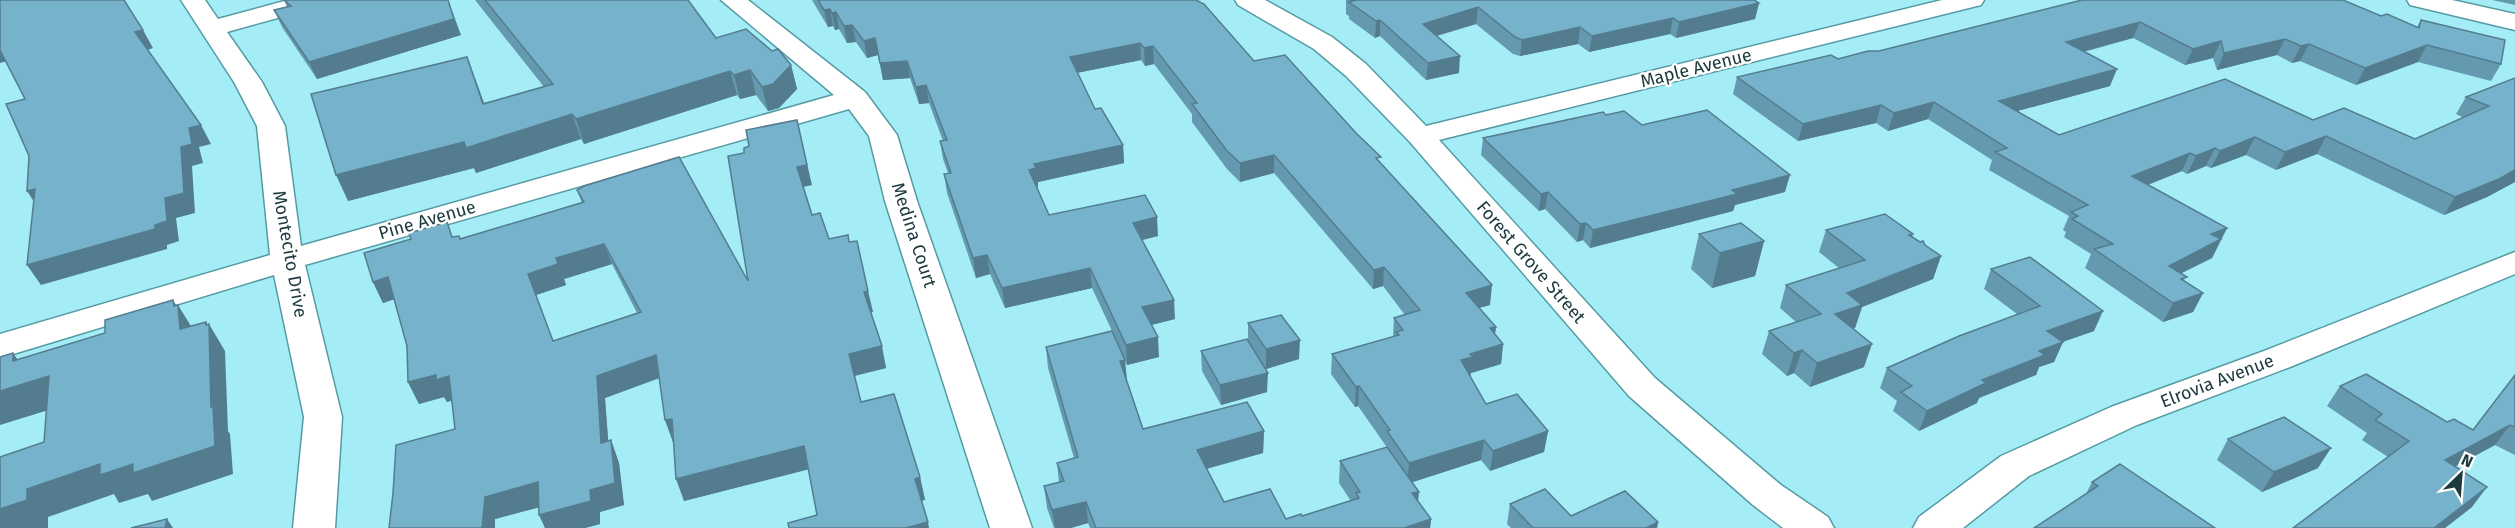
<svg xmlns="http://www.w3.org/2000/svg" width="2515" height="528" font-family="'Fira Sans',sans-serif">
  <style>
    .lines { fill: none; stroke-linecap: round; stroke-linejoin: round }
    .minor-casing { stroke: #559ba4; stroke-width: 3 }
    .minor { fill: #fff; fill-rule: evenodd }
    .wall { fill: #6599af; fill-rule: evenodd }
    .shaded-wall { fill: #537d8e }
    .building { fill: #76b2cb; stroke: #537d8e; stroke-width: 1.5; fill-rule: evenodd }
    .labels { text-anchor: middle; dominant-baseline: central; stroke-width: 4.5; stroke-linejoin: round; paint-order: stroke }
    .street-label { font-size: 18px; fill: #1c393d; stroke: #fff }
  </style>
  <rect width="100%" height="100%" fill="#a5edf6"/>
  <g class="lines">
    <g class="minor-casing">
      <g id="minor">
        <path d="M181 0H205L218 19 288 0H328L325 5 227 32 262 82 285 126 301 246 834 95 721 0H748L865 92 897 135 917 201 1032 528H990L885 201 869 136 849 109 305 265 342 417 335 528H293L304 417 274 275 0 358V334L270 255 257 126 234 82Z"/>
        <path d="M1235 0H1265L1332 37 1366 64 1426 126 1942 0H1984L1981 5 1439 140 1655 378 1781 485 1828 517 1834 528H1783L1753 505 1629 396 1410 142 1346 76 1314 49 1238 5Z"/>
        <path d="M2407 0H2452L2515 14V30L2410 5Z"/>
        <path d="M2515 252V274L2290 367 2137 425 2029 476 1963 528H1913L1919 517 2001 456 2111 407 2264 351Z"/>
      </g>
    </g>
    <use href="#minor" class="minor"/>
  </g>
  <g class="wall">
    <path d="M284 0 461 35 317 79 282 27 274 10 287 7Z"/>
    <path d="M475 0H688L716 38 772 51 791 65 797 89 779 108 768 111 756 95 740 99 737 95 584 144 581 139 476 173 474 168 348 201 476 81 484 103 544 87Z"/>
    <path d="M812 0H1196L1254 61 1380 163 1490 305 1479 308 1496 327 1495 334 1503 344 1501 364 1471 373 1470 376 1486 404 1548 431 1544 452 1490 471 1481 460 1412 482 1418 501 1431 519 1430 528H1090L1088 523 1071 528H1054L1047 508 1044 486 1059 483 1057 463 1074 458 1048 368 1046 347 1112 331 1092 288 1005 308 990 274 976 278 947 193 944 174 948 173 943 159 940 141H943L929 103 919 104 910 78 883 80 878 55 867 58 856 42 847 43 839 29 835 30 833 26 828 27ZM1141 60 1145 66 1154 64 1192 114V122L1227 169 1240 182 1274 173 1373 289 1383 286 1405 315 1394 318 1393 337 1332 354 1331 374 1355 407 1358 406 1386 446V447L1340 461 1339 483 1351 501 1302 516 1286 519 1224 502 1207 469 1263 453 1264 431 1143 429 1127 381 1125 361 1127 365 1159 357 1151 325 1175 319 1142 240 1158 236 1049 215 1037 187H1038V182L1124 163 1123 145 1095 109 1077 73Z"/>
    <path d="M1346 0H1754L1759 3 1755 19 1676 38 1670 34 1589 52 1578 44 1520 56 1513 54 1476 24 1437 36 1459 73 1426 80 1380 36 1375 38 1349 19V16L1346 14Z"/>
    <path d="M2082 0 2381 16 2417 27 2421 20 2501 64 2491 81 2418 62 2356 85 2300 61 2292 63 2277 55 2217 70 2213 58 2185 65 2133 38 2084 52 2110 86 2017 111 2059 135 2313 120 2415 139 2464 118 2456 114 2466 97 2515 78V182L2487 197 2444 215 2317 154 2276 170 2246 155 2211 168 2206 166 2187 174 2182 171 2148 185 2227 228 2212 258 2181 273 2185 281 2203 293 2193 312 2163 322 2085 268 2091 254 2064 237 2066 232 2063 230 2069 216 1989 170 1992 160 1928 119 1888 131 1876 123 1798 141 1733 94 1737 77 1838 59 1879 51Z"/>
    <path d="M2492 0H2515V5Z"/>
    <path d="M1606 115 1642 125 1785 192 1735 205 1733 211 1590 248 1583 240 1577 242 1545 209 1539 211 1481 155 1483 138Z"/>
    <path d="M728 156 812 185 803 187 812 215 829 239 849 242 873 312H871L886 368 854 376 861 402 920 477 925 500 817 515 808 469 684 501 673 442 665 420 660 378 605 398 608 441 611 440 619 463 624 505 600 512V524L585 528H545L539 507 495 519V528H389L455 429 452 400 447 402 444 397 419 404 408 382 407 346 394 299 383 303 373 282 453 237 460 239 582 203 577 190 748 281ZM612 264 637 313 553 341 536 295 566 285 564 279Z"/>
    <path d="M1826 230 1913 234 1912 237 1941 256 1933 279 1862 307 1855 328H1853L1864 367 1810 387 1794 373 1787 376 1762 354 1769 331 1796 322 1780 308 1786 285 1839 268 1819 252Z"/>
    <path d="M1699 234 1764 241 1755 276 1712 288 1691 269Z"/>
    <path d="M1991 269 2094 331 2063 342 2054 362 2039 367 2036 375 1979 398 1977 403 1919 431 1893 411 1897 401 1880 388 1887 368 2017 314 1984 289Z"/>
    <path d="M1248 323 1299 359 1266 369 1267 392 1221 405 1202 371 1201 351 1248 341Z"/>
    <path d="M2515 375V455L2495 445 2456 466 2472 507 2445 528H2293L2388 457 2362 440 2367 433 2327 406 2340 386 2473 430Z"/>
    <path d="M2228 439 2318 468 2262 492 2217 460Z"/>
    <path d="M2092 482 2215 528 2086 494Z"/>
    <path d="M1510 504 1571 516 1658 522 1657 528H1511L1507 524Z"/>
  </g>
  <g class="shaded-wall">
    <path d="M448 0 461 35 317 79 309 62Z"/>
    <path d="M1759 3 1755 19 1676 38 1679 22Z"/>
    <path d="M1478 7 1476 24 1422 40 1423 24Z"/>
    <path d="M830 9 833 26 828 27 824 10Z"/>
    <path d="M836 12 839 29 835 30 832 13Z"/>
    <path d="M1673 18 1670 34 1589 52 1592 36Z"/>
    <path d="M1380 20V36L1375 38 1376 21Z"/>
    <path d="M2140 22 2133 38 2059 58 2066 42Z"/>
    <path d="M852 25 856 42 847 43 844 26Z"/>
    <path d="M1580 27 1578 44 1520 56 1522 40Z"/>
    <path d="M143 30 153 48 145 51 135 32Z"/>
    <path d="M875 38 878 55 867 58 864 41Z"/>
    <path d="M2285 39 2277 55 2217 70 2224 53Z"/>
    <path d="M2221 41 2213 58 2185 65 2193 49Z"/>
    <path d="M1140 43 1141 60 1071 74 1070 57Z"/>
    <path d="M2309 44 2300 61 2292 63 2301 46Z"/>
    <path d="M2427 45 2418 62 2356 85 2365 68Z"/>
    <path d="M1153 46 1154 64 1145 66 1144 48Z"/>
    <path d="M0 49 7 61 0 63Z"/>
    <path d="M1460 56 1459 73 1426 80 1428 63Z"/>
    <path d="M467 57 476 81 493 129 483 104Z"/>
    <path d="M907 61 910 78 883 80 880 63Z"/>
    <path d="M791 65 797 89 779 108 768 111 762 87Z"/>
    <path d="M2117 69 2110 86 1992 118 1999 101Z"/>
    <path d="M750 70 756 95 740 99 734 75Z"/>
    <path d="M730 71 737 95 584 144 576 119Z"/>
    <path d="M926 85 929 103 919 104 916 87Z"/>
    <path d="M1934 102 1928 119 1888 131 1894 113Z"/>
    <path d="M1881 105 1876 123 1798 141 1803 124Z"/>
    <path d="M572 114 581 139 476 173 474 168 348 201 336 175Z"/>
    <path d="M797 120 812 185 801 187 797 167Z"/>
    <path d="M201 125 211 144 199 147 203 163 192 166 195 213 176 218 179 241 167 245V249L41 285 27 265 155 225 181 147 189 128Z"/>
    <path d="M2326 136 2317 154 2276 170 2285 152Z"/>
    <path d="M2255 137 2246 155 2211 168 2220 151Z"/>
    <path d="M1123 145 1124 163 1038 182V187L1031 188 1029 170 1034 164Z"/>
    <path d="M2215 148 2206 166 2187 174 2196 156Z"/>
    <path d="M2190 153 2182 171 2124 194 2132 176Z"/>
    <path d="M1274 155V173L1240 182V163Z"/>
    <path d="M2515 170V182L2487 197 2444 215 2455 197Z"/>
    <path d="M1790 175 1785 192 1735 205 1733 211 1590 248 1593 230 1732 190Z"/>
    <path d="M35 189 40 211 27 191Z"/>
    <path d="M1548 192 1545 209 1539 211 1541 194Z"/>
    <path d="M1157 217 1158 236 1134 242 1133 223Z"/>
    <path d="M1586 223 1583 240 1577 242 1580 224Z"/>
    <path d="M2227 228 2212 258 2160 284 2169 266 2211 234Z"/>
    <path d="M1764 241 1755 276 1712 288 1720 253Z"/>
    <path d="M604 244 612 264 564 279 566 285 536 295 562 363 528 274 556 258Z"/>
    <path d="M987 255 990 274 976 278 973 258Z"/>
    <path d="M1941 256 1933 279 1862 307 1855 328 1828 337 1835 314 1847 293Z"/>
    <path d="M1384 267 1383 286 1373 289 1374 270Z"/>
    <path d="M1090 268 1092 288 1005 308 1002 288Z"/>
    <path d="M388 277 398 298 383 303 373 282Z"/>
    <path d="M1492 285 1490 305 1463 312 1466 293Z"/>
    <path d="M868 291 873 312 868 313 864 292Z"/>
    <path d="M2203 293 2193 312 2163 322 2173 303Z"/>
    <path d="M173 300 178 308V305L194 331 180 329Z"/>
    <path d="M1174 300 1175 319 1143 327 1142 307Z"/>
    <path d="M2103 311 2094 331 2038 350 2047 331Z"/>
    <path d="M206 322 209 327V324L225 351 228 431 230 434 233 474 152 501 148 494 119 503 114 494 48 517V528H0V509L27 489 211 407Z"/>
    <path d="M1496 327 1493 346 1490 328Z"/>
    <path d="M1158 337 1159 357 1127 365 1126 345Z"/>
    <path d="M1300 340 1299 359 1266 369V349Z"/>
    <path d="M2063 342 2054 362 2039 367 2036 375 1979 398 1977 403 1919 431 1927 411 1982 380 2039 351Z"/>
    <path d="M1503 344 1501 364 1471 373 1470 377 1461 360 1470 354Z"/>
    <path d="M1872 344 1864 367 1810 387 1817 363Z"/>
    <path d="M882 346 886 368 854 376 849 354Z"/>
    <path d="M1802 350 1794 373 1787 376 1794 353Z"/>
    <path d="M13 353 32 380 49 376 68 404 0 425V391L13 361Z"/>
    <path d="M656 355 664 376 605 398 610 465 601 443 597 376Z"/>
    <path d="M1125 360 1127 381 1120 361Z"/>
    <path d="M1268 373 1267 392 1221 405 1220 385Z"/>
    <path d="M436 375 449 376 460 398 447 402 444 397 419 404 408 382Z"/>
    <path d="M1359 386 1358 406 1355 407 1356 387Z"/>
    <path d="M672 419 673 442 665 420Z"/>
    <path d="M2510 425 2495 445 2430 480 2445 460Z"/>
    <path d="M1264 431 1263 453 1197 471V450Z"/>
    <path d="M1548 431 1544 452 1490 471 1493 451Z"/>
    <path d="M611 440 619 463 624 505 600 512V524L585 528H545L539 515 590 490Z"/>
    <path d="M1484 440 1481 460 1407 484 1409 463Z"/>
    <path d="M804 446 810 469 684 501 676 479Z"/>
    <path d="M2331 448 2318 468 2262 492 2274 472Z"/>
    <path d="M920 477 925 500 920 501 915 479Z"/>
    <path d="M538 482 548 505 495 519V528H482L485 497Z"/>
    <path d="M2487 487 2472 507 2445 528H2434Z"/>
    <path d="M1419 492 1417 513 1412 493Z"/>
    <path d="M1086 502 1088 523 1071 528H1055L1052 510Z"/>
    <path d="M167 519 173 528H165Z"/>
    <path d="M1431 519 1430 528H1404Z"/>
    <path d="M928 522 929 528H906Z"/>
    <path d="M1658 522 1657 528H1646Z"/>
  </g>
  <g class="building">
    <path d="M0 0H124L143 30 135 32 201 125 189 128 192 144 181 147 184 193 165 198 167 221 155 225V229L27 265 35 189 27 191 29 156 6 104 25 99 0 50Z"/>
    <path d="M284 0H448L454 19 309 62 274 10 291 6Z"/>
    <path d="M485 0H688L716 38 746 29 772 51 778 49 791 65 773 84 762 87 750 70 734 75 730 71 576 119 572 114 466 148 464 142 336 175 311 94 467 57 483 104 553 84Z"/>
    <path d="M818 0H1196L1204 4 1254 61 1285 55 1357 134 1381 157 1376 158 1492 285 1466 293 1496 327 1490 328 1503 344 1470 354 1473 357 1461 360 1486 404 1517 394 1548 431 1493 451 1484 440 1409 463 1387 431 1390 430 1359 386 1356 387 1332 354 1399 335 1396 332 1403 330 1394 318 1420 310 1384 267 1374 270 1274 155 1240 163 1227 151 1192 104 1197 103 1153 46 1144 48 1140 43 1070 57 1095 109 1101 108 1123 145 1034 164 1036 168 1029 170 1049 215 1145 195 1157 217 1133 223 1174 300 1142 307 1158 337 1126 345 1090 268 1002 288 987 255 973 258 944 174 951 173 940 141 947 140 926 85 916 87 907 61 880 63 875 38 864 41 852 25 844 26 836 12 832 13 830 9 824 10Z"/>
    <path d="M1350 0H1754L1759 3 1679 22 1673 18 1592 36 1580 27 1522 40 1515 37 1478 7 1423 24 1460 56 1428 63 1380 20 1376 21 1349 2 1353 1Z"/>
    <path d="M2082 0H2343L2381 16 2387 14 2419 28 2421 20 2505 40 2501 64 2427 45 2365 68 2309 44 2301 46 2285 39 2224 53 2221 41 2193 49 2140 22 2066 42 2117 69 1999 101 2059 135 2225 79 2313 120 2344 108 2415 139 2489 106 2466 97 2515 78V170L2499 179 2455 197 2326 136 2285 152 2255 137 2220 151 2215 148 2196 156 2190 153 2132 176 2227 228 2211 234 2221 239 2169 266 2187 277 2181 279 2203 293 2173 303 2094 249 2113 244 2072 219 2078 216 2071 212 2088 205 1995 152 2007 148 1934 102 1894 113 1881 105 1803 124 1737 77 1831 55 1838 59 1868 51H1879Z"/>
    <path d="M1707 110 1790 175 1732 190 1737 194 1593 230 1586 223 1580 224 1548 192 1541 194 1483 138 1603 112 1606 115 1624 111 1642 125Z"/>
    <path d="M797 120 807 165 797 167 812 215 820 213 829 239 848 235 849 242 857 241 868 291 864 292 882 346 849 354 861 402 894 394 920 477 915 479 928 522 906 528H789L788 523 817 515 804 446 676 479 672 419 665 420 656 355 597 376 601 443 611 440 615 483 590 490 591 501 539 515 538 482 485 497 482 528H389L393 493 396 445 455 429 449 376 436 380V375L408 382 407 346 388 277 373 282 364 253 411 239 409 233 447 222 452 237 459 236 460 239 584 202 577 190 584 186 679 157 748 281 728 156 744 153V148L749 146 746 130ZM604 244 641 312 553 341 528 274 558 264 556 258Z"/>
    <path d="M1885 214 1913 234 1909 235 1920 242 1923 241 1925 245 1941 256 1847 293 1862 305 1835 314 1872 344 1817 363 1802 350 1794 353 1769 331 1821 314 1786 285 1865 260 1826 230Z"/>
    <path d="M1741 223 1764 241 1720 253 1699 234Z"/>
    <path d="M2030 257 2103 311 2047 331 2063 342 2039 351 2045 355 1982 380 1986 383 1927 411 1901 392 1912 386 1887 368 1959 336 2040 306 1991 269Z"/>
    <path d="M173 300 174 306 178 305 180 329 206 322V325L209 324 211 407H213L215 446 133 473V464L100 475V464L27 489V500L0 509V457L44 442 49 376 0 391V357L13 353V361L105 333V320Z"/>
    <path d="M1281 315 1300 340 1266 349 1248 323Z"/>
    <path d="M1112 331 1125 360 1120 361 1143 429 1247 402 1264 431 1197 450 1224 502 1270 489 1286 519 1301 514 1302 516 1359 498 1356 493 1360 492 1340 461 1387 447 1419 492 1412 493 1431 519 1404 528H1096L1086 502 1052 510 1044 486 1064 481 1057 463 1078 457 1046 347Z"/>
    <path d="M1247 339 1268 373 1220 385 1201 351Z"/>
    <path d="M2366 374 2447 422 2454 419 2473 430 2515 375V427L2510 425 2445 460 2487 487 2434 528H2293L2409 441 2375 420 2382 414 2340 386Z"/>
    <path d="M2284 417 2331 448 2274 472 2228 439Z"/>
    <path d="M2120 464 2215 528H2034L2098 486 2092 482Z"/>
    <path d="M1545 489 1571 516 1625 491 1658 522 1646 528H1533L1510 504Z"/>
    <path d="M167 519 165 528H131Z"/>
  </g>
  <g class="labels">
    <g class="street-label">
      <text transform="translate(1696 68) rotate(-14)">Maple Avenue</text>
      <text transform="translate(427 220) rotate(-16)">Pine Avenue</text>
      <text transform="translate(914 235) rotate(72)">Medina Court</text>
      <text transform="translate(290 254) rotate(80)">Montecito Drive</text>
      <text transform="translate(1531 262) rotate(49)">Forest Grove Street</text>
      <text transform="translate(2217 381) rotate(-21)">Elrovia Avenue</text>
    </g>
  </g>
  <g transform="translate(2461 474) rotate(25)" stroke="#ffffff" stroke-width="4.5" paint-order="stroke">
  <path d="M0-4.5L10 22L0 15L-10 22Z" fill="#1c393d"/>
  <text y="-9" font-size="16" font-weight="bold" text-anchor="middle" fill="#1c393d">N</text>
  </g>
</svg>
